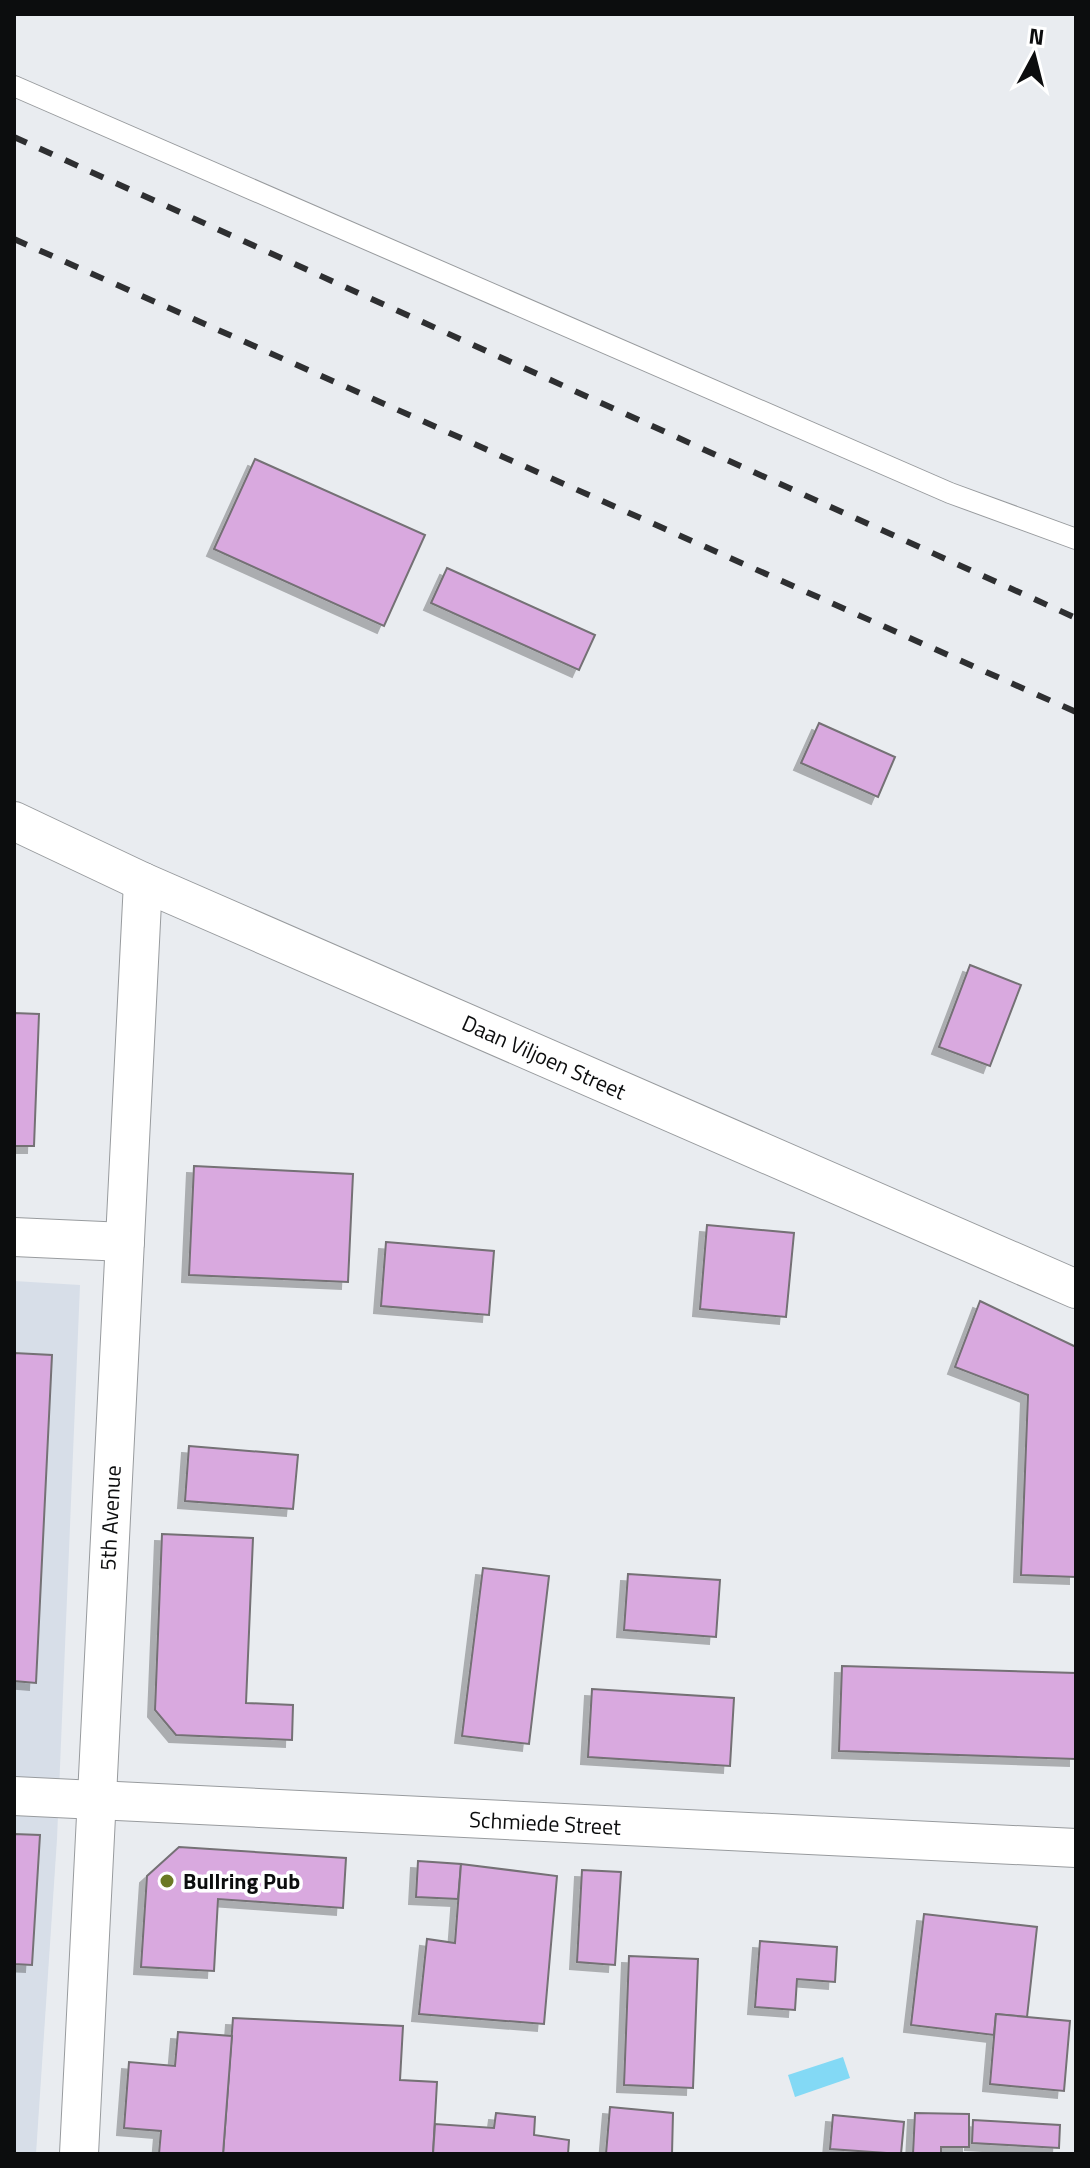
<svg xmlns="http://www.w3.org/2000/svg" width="1090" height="2168" font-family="'Titillium Web',sans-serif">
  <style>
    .built { fill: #d7dee8 }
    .water { fill: #83d9f5 }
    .building { fill: #d9a9df; stroke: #747175; stroke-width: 2; filter: url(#shadow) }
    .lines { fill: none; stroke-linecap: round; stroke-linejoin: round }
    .lane-casing { stroke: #989b9e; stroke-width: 22 }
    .street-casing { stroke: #989b9e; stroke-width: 40 }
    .lane { stroke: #fff; stroke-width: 20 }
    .street { stroke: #fff; stroke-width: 38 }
    .rail { stroke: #2e2f31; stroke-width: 6; stroke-dasharray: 14 14; stroke-linecap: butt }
    .poi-dot { fill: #6b7925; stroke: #fff; stroke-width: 3 }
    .labels { text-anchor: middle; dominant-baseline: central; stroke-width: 7; stroke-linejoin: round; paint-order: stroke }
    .street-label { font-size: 22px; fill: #0c0d0e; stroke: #fff }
    .poi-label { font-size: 22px; font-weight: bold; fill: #0c0d0e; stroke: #fff; text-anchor: start }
  </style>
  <defs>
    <filter id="shadow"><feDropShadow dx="-7" dy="7" stdDeviation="0" flood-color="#0004"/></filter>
  </defs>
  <rect width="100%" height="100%" fill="#e9ecf0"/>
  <path class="built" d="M14 1281 80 1285 57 1839 36 2154H14Z"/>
  <path class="water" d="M843 2057 850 2078 795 2097 788 2075Z"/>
  <g class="building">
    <path d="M255 459 425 535 384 626 214 549Z"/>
    <path d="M447 568 595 635 579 670 431 603Z"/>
    <path d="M819 723 895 757 878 797 801 763Z"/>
    <path d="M970 965 1021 985 990 1066 939 1047Z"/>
    <path d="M14 1013 39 1014 34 1146H14Z"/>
    <path d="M194 1166 353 1174 348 1282 189 1275Z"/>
    <path d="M707 1225 794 1233 786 1317 700 1309Z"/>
    <path d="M386 1242 494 1251 489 1315 381 1306Z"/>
    <path d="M980 1301 1076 1347V1577L1021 1575 1028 1395 955 1367Z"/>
    <path d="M14 1353 52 1355 36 1683 14 1681Z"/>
    <path d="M189 1446 298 1455 293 1509 185 1501Z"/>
    <path d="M162 1534 253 1538 246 1703 293 1705 292 1740 176 1735 155 1710Z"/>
    <path d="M483 1568 549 1576 529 1744 462 1736Z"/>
    <path d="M628 1574 720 1580 716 1637 624 1630Z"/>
    <path d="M842 1666 1076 1673V1759L839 1751Z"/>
    <path d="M592 1689 734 1698 730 1766 588 1757Z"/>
    <path d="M14 1834 40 1835 32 1965 14 1964Z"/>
    <path d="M179 1847 346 1858 343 1908 218 1899 214 1971 141 1967 147 1876Z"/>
    <path d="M418 1861 461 1864 458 1899 416 1897Z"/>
    <path d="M461 1864 557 1876 544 2024 419 2014 427 1939 455 1943Z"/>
    <path d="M582 1870 621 1872 615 1965 577 1962Z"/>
    <path d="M924 1914 1037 1927 1027 2017 996 2014 994 2035 911 2025Z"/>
    <path d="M760 1941 837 1947 835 1982 797 1979 795 2010 755 2007Z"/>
    <path d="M629 1956 698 1959 693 2088 624 2085Z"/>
    <path d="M996 2014 1070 2021 1064 2091 990 2084Z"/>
    <path d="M233 2018 403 2026 400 2080 437 2082 433 2154H223Z"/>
    <path d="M178 2032 232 2036 223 2154H159L161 2131 124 2128 129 2062 175 2066Z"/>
    <path d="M610 2107 673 2113 672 2154H606Z"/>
    <path d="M496 2113 535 2117 534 2135 569 2140 568 2154H433L435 2124 494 2128Z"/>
    <path d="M915 2113 969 2114V2147H941V2154H913Z"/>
    <path d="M833 2115 904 2122 901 2154 830 2149Z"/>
    <path d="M973 2120 1060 2125 1059 2148 972 2143Z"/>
  </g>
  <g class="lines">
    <g class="lane-casing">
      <path id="lane" d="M14 86 950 493 1076 539"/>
    </g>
    <g class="street-casing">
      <g id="street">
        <path d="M14 821 143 882 1076 1289"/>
        <path d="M14 1237 125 1242"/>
        <path d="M14 1796 1076 1848"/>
        <path d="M79 2154 143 882"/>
      </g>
    </g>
    <use href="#lane" class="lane"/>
    <use href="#street" class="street"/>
    <g class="rail">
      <path d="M14 137 1076 618"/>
      <path d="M14 239 1076 712"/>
    </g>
  </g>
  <circle class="poi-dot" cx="167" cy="1881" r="8"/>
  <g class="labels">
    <g class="street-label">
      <text transform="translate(544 1057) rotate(24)">Daan Viljoen Street</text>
      <text transform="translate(110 1518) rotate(-87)">5th Avenue</text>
      <text transform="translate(545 1823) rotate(3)">Schmiede Street</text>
    </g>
    <g class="poi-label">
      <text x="183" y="1881">Bullring Pub</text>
    </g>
  </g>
  <rect width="1090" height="2168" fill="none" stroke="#0c0d0e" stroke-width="32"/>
  <g transform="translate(1034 56) rotate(7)" stroke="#ffffff" stroke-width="6" paint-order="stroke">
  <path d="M0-6L14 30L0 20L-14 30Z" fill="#0c0d0e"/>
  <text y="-12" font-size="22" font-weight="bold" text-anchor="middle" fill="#0c0d0e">N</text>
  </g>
</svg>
